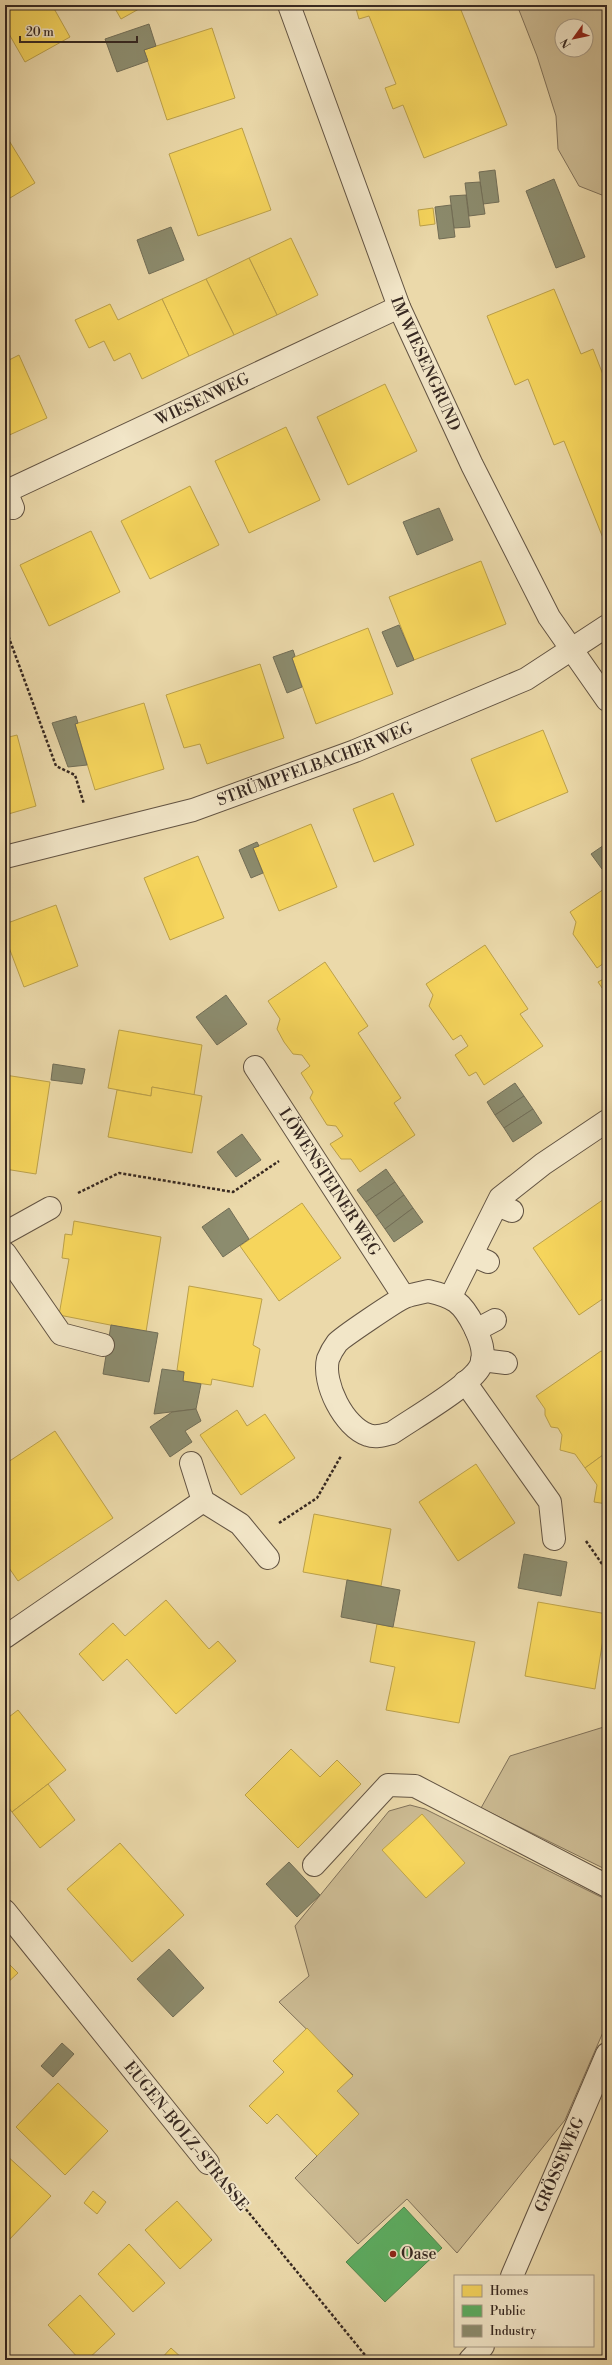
<svg xmlns="http://www.w3.org/2000/svg" width="612" height="2365" font-family="'Libre Bodoni',serif">
  <style>
    .green { fill: #ccbb93; stroke: #81725a; fill-rule: evenodd }
    .homes { fill: #f6d55c; stroke: #bca14a }
    .public { fill: #5aae61; stroke: #4f864e }
    .industry { fill: #8c8c6e; stroke: #726e57 }
    .lines { fill: none; stroke-linecap: round; stroke-linejoin: round }
    .lane-casing { stroke: #635443; stroke-width: 24 }
    .street-casing { stroke: #635443; stroke-width: 24 }
    .path { stroke: #362821; stroke-width: 2.5; stroke-dasharray: 3 2; stroke-linecap: butt }
    .lane { stroke: #f2e6c8; stroke-width: 22 }
    .street { stroke: #f2e6c8; stroke-width: 22 }
    .poi-dot { fill: #8f2418; stroke: #f2e6c8; stroke-width: 1.5 }
    .labels { text-anchor: middle; dominant-baseline: central; stroke-width: 4; stroke-linejoin: round; paint-order: stroke }
    .street-label { font-size: 16px; fill: #362821; stroke: #f2e6c8 }
    .poi-label { font-size: 16px; fill: #362821; stroke: #f2e6c8; text-anchor: start }
  </style>
  <rect width="100%" height="100%" fill="#ebd9aa"/>
  <filter id="stains"><feTurbulence type="fractalNoise" baseFrequency=".005" numOctaves="4"/><feColorMatrix values="0 0 0 0 .2 0 0 0 0 .09 0 0 0 0 .02 0 0 0 .5 -.17"/></filter>
  <radialGradient id="worn" r=".72"><stop offset=".6" stop-color="#630" stop-opacity="0"/><stop offset="1" stop-color="#630" stop-opacity=".3"/></radialGradient>
  <g class="green">
    <path d="M517 5H607V197L579 186 558 149 556 116 537 56ZM562 26H586V50H562Z"/>
    <path d="M607 1726V1870L481 1808 510 1756Z"/>
    <path d="M410 1805 425 1809 607 1900V2023L565 2120 457 2253 407 2199 358 2244 295 2178 359 2114 337 2091 353 2075 279 2002 309 1976 295 1926 389 1811Z"/>
  </g>
  <g class="homes">
    <path d="M13 5H52L70 37 25 62 5 27V9Z"/>
    <path d="M113 5H146L121 19Z"/>
    <path d="M355 5H459L507 125 424 158 403 105 393 109 385 88 396 84 369 16 359 19Z"/>
    <path d="M212 28 235 98 167 120 144 50Z"/>
    <path d="M242 128 271 210 198 236 169 154Z"/>
    <path d="M5 134 35 183 5 201Z"/>
    <path d="M433 208 435 224 420 226 418 210Z"/>
    <path d="M291 238 318 295 277 315 249 258Z"/>
    <path d="M249 258 277 315 234 335 206 279Z"/>
    <path d="M206 279 234 335 189 356 162 299Z"/>
    <path d="M554 289 581 354 593 349 607 385V548L564 441 554 445 528 379 515 385 487 316Z"/>
    <path d="M162 299 189 356 142 379 130 353 114 361 104 341 89 348 75 320 110 304 118 320Z"/>
    <path d="M19 355 47 418 5 437V362Z"/>
    <path d="M385 384 417 451 348 485 317 417Z"/>
    <path d="M286 427 320 500 249 533 215 461Z"/>
    <path d="M190 486 219 545 150 579 121 521Z"/>
    <path d="M91 531 120 592 49 626 20 565Z"/>
    <path d="M481 561 506 624 414 660 389 597Z"/>
    <path d="M368 628 393 694 316 724 292 658Z"/>
    <path d="M260 664 284 738 207 764 200 744 184 748 166 695Z"/>
    <path d="M144 703 164 769 95 790 75 724Z"/>
    <path d="M543 730 568 792 496 822 471 759Z"/>
    <path d="M17 735 36 806 5 815V738Z"/>
    <path d="M393 793 414 845 374 862 353 809Z"/>
    <path d="M311 824 337 887 279 911 253 848Z"/>
    <path d="M198 856 224 918 170 940 144 878Z"/>
    <path d="M607 887V967L604 963 597 968 573 934 576 922 570 912Z"/>
    <path d="M56 905 78 966 24 987 5 937V924Z"/>
    <path d="M485 945 528 1009 520 1014 543 1046 484 1085 476 1072 469 1076 455 1055 468 1046 461 1035 453 1040 429 1006 433 995 426 984Z"/>
    <path d="M325 962 368 1026 358 1033 401 1098 394 1103 415 1135 360 1172 351 1159H341L330 1144 343 1136 336 1126 327 1125 310 1098 313 1092 301 1073 310 1066 302 1055 293 1054 284 1042 277 1029 280 1019 268 1001Z"/>
    <path d="M607 977V995L598 982Z"/>
    <path d="M119 1030 202 1045 194 1095 152 1087 151 1096 108 1088Z"/>
    <path d="M5 1075 50 1082 36 1174 5 1169Z"/>
    <path d="M152 1087 202 1096 192 1153 108 1137 117 1090 151 1096Z"/>
    <path d="M607 1197V1296L579 1315 533 1248Z"/>
    <path d="M302 1203 341 1258 279 1301 240 1246Z"/>
    <path d="M74 1221 161 1237 146 1332 59 1315 69 1259 62 1258 65 1234 72 1235Z"/>
    <path d="M189 1286 262 1299 253 1345 260 1349 253 1387 212 1379 211 1385 183 1381 184 1372 177 1370Z"/>
    <path d="M601 1351 607 1353V1452L585 1468 575 1454 560 1450 562 1435 558 1428 551 1427 545 1415V1409L536 1396Z"/>
    <path d="M237 1410 247 1426 265 1414 295 1458 241 1495 200 1435Z"/>
    <path d="M55 1431 113 1518 18 1581 5 1562V1464Z"/>
    <path d="M607 1452V1504L594 1502 597 1485 585 1468Z"/>
    <path d="M476 1464 515 1523 458 1561 419 1502Z"/>
    <path d="M314 1514 391 1529 381 1586 303 1572Z"/>
    <path d="M166 1600 209 1649 218 1641 236 1661 176 1714 127 1659 103 1681 79 1654 113 1623 125 1636Z"/>
    <path d="M538 1602 607 1614 595 1689 525 1676Z"/>
    <path d="M377 1624 475 1642 459 1723 386 1710 395 1667 370 1662Z"/>
    <path d="M18 1710 66 1770 12 1812 5 1803V1720Z"/>
    <path d="M291 1749 320 1777 337 1760 361 1784 298 1848 245 1795Z"/>
    <path d="M48 1784 75 1820 40 1848 12 1812Z"/>
    <path d="M422 1814 465 1863 426 1898 382 1850Z"/>
    <path d="M120 1843 184 1915 132 1962 67 1889Z"/>
    <path d="M5 1960 18 1973 5 1985Z"/>
    <path d="M307 2028 353 2076 337 2091 359 2114 317 2156 277 2114 267 2124 249 2106 284 2072 273 2061Z"/>
    <path d="M58 2083 108 2131 65 2175 16 2127Z"/>
    <path d="M5 2154 51 2196 7 2242 5 2240Z"/>
    <path d="M93 2191 106 2202 97 2214 84 2203Z"/>
    <path d="M177 2201 212 2240 180 2269 145 2230Z"/>
    <path d="M129 2244 165 2283 133 2312 98 2274Z"/>
    <path d="M80 2295 115 2334 87 2360H80L48 2325Z"/>
    <path d="M171 2348 184 2360H160Z"/>
  </g>
  <path class="public" d="M404 2207 442 2248 385 2302 346 2262Z"/>
  <g class="industry">
    <path d="M149 24 156 46 144 50 148 61 117 72 105 39Z"/>
    <path d="M495 170 499 202 483 204 479 172Z"/>
    <path d="M554 179 585 257 556 268 526 191Z"/>
    <path d="M480 182 485 214 469 216 465 183Z"/>
    <path d="M466 195 470 227 454 228 450 196Z"/>
    <path d="M451 205 455 237 439 239 435 207Z"/>
    <path d="M171 227 184 260 149 274 137 240Z"/>
    <path d="M439 508 453 540 417 555 403 522Z"/>
    <path d="M399 625 414 660 397 667 382 632Z"/>
    <path d="M293 650 295 656 292 658 302 687 287 693 273 657Z"/>
    <path d="M76 716 78 723 75 724 87 765 68 767 52 723Z"/>
    <path d="M257 842 259 846 253 848 263 873 251 878 239 850Z"/>
    <path d="M607 843V865L602 869 591 854Z"/>
    <path d="M226 995 247 1024 217 1045 196 1017Z"/>
    <path d="M53 1064 85 1069 82 1084 51 1080Z"/>
    <path d="M515 1083 524 1096 495 1115 487 1102Z"/>
    <path d="M524 1096 533 1109 504 1128 495 1115Z"/>
    <path d="M533 1109 542 1123 513 1142 504 1128Z"/>
    <path d="M242 1134 261 1160 236 1177 217 1152Z"/>
    <path d="M386 1169 395 1182 366 1202 357 1190Z"/>
    <path d="M395 1182 404 1195 376 1216 366 1202Z"/>
    <path d="M404 1195 413 1208 385 1229 376 1216Z"/>
    <path d="M229 1208 249 1239 223 1257 202 1227Z"/>
    <path d="M413 1208 423 1222 394 1242 385 1229Z"/>
    <path d="M111 1325 158 1333 149 1382 103 1374Z"/>
    <path d="M162 1369 184 1372 183 1381 201 1384 196 1409 154 1414Z"/>
    <path d="M196 1409 201 1421 185 1431 192 1442 170 1457 150 1427 172 1412Z"/>
    <path d="M524 1554 567 1562 561 1596 518 1588Z"/>
    <path d="M347 1580 400 1590 393 1627 341 1617Z"/>
    <path d="M289 1862 320 1895 297 1917 266 1884Z"/>
    <path d="M169 1949 204 1988 173 2017 137 1979Z"/>
    <path d="M62 2043 74 2054 53 2077 41 2066Z"/>
  </g>
  <g class="lines">
    <g class="lane-casing">
      <g id="lane">
        <path d="M6 491 13 508"/>
        <path d="M497 1205 512 1211"/>
        <path d="M5 1253 61 1334 103 1345"/>
        <path d="M472 1255 488 1262"/>
        <path d="M476 1330 495 1320"/>
        <path d="M482 1360 506 1363"/>
        <path d="M465 1382 550 1502 554 1539"/>
        <path d="M314 1865 388 1785 415 1786 607 1886"/>
      </g>
    </g>
    <g class="street-casing">
      <g id="street">
        <path id="s1" d="M289 5 399 307 472 465 549 617 607 700"/>
        <path id="s2" d="M5 492 399 307"/>
        <path id="s3" d="M5 857 193 810 355 751 526 679 607 626"/>
        <path id="s4" d="M255 1067 404 1297"/>
        <path d="M5 1233 50 1208"/>
        <path d="M428 1291C454 1297 462 1302 474 1326 480 1338 487 1354 480 1367 470 1386 412 1419 392 1433 384 1435 376 1438 368 1435 344 1427 322 1383 328 1359 330 1354 334 1347 337 1343 341 1338 397 1300 405 1297 412 1294 421 1293 428 1291Z"/>
        <path d="M451 1296 500 1198 543 1164 607 1121"/>
        <path d="M191 1463 203 1501 240 1524 268 1558"/>
        <path d="M5 1637 203 1501"/>
        <path d="M5 1911 208 2163"/>
        <path id="s5" d="M512 2276 607 2054"/>
        <path d="M470 2360 483 2346"/>
      </g>
    </g>
    <g class="path">
      <path d="M5 627 56 766 75 775 84 804"/>
      <path d="M78 1193 119 1173 233 1192 279 1161"/>
      <path d="M279 1523 317 1498 341 1456"/>
      <path d="M586 1541 607 1571"/>
      <path d="M227 2186 369 2360"/>
    </g>
    <use href="#lane" class="lane"/>
    <use href="#street" class="street"/>
  </g>
  <circle class="poi-dot" cx="393" cy="2254" r="4"/>
  <g class="labels">
    <g class="street-label">
      <text stroke="none"><textPath href="#s1" startOffset="384">IM WIESENGRUND</textPath></text>
      <text stroke="none"><textPath href="#s2" startOffset="218">WIESENWEG</textPath></text>
      <text stroke="none"><textPath href="#s3" startOffset="324">STRÜMPFELBACHER WEG</textPath></text>
      <text stroke="none"><textPath href="#s4" startOffset="137">LÖWENSTEINER WEG</textPath></text>
      <text transform="translate(186 2136) rotate(51)">EUGEN-BOLZ-STRASSE</text>
      <text stroke="none"><textPath href="#s5" startOffset="121">GRÖSSEWEG</textPath></text>
    </g>
    <g class="poi-label">
      <text x="401" y="2254">Oase</text>
    </g>
  </g>
  <rect width="612" height="2365" fill="none" stroke="#ebd9aa" stroke-width="20"/>
  <rect x="6" y="6" width="600" height="2353" fill="none" stroke="#362821" stroke-width="2"/>
  <rect x="10" y="10" width="592" height="2345" fill="none" stroke="#362821"/>
  <rect x="454" y="2275" width="140" height="72" fill="#f2e6c8" stroke="#a79a85"/>
  <rect x="462" y="2285" width="20" height="12" fill="#f6d55c" stroke="#a79a85"/>
  <text x="490" y="2295" font-size="12" fill="#362821">Homes</text>
  <rect x="462" y="2305" width="20" height="12" fill="#5aae61" stroke="#a79a85"/>
  <text x="490" y="2315" font-size="12" fill="#362821">Public</text>
  <rect x="462" y="2325" width="20" height="12" fill="#8c8c6e" stroke="#a79a85"/>
  <text x="490" y="2335" font-size="12" fill="#362821">Industry</text>
  <g transform="translate(574 38) rotate(237)"><circle r="19" fill="#f2e6c8" stroke="#a79a85"/>
  <path d="M0-3L7 15L0 10L-7 15Z" fill="#8f2418"/>
  <text y="-6" font-size="11" font-weight="bold" text-anchor="middle" fill="#362821">N</text>
  </g>
  <path d="M20 36v6h117v-6" fill="none" stroke="#362821" stroke-width="2"/>
  <text x="26" y="36" font-size="12" fill="#362821" stroke="#f2e6c8" stroke-width="3" paint-order="stroke">20 m</text>
  <rect width="100%" height="100%" filter="url(#stains)"/>
  <rect width="100%" height="100%" fill="url(#worn)"/>
</svg>
